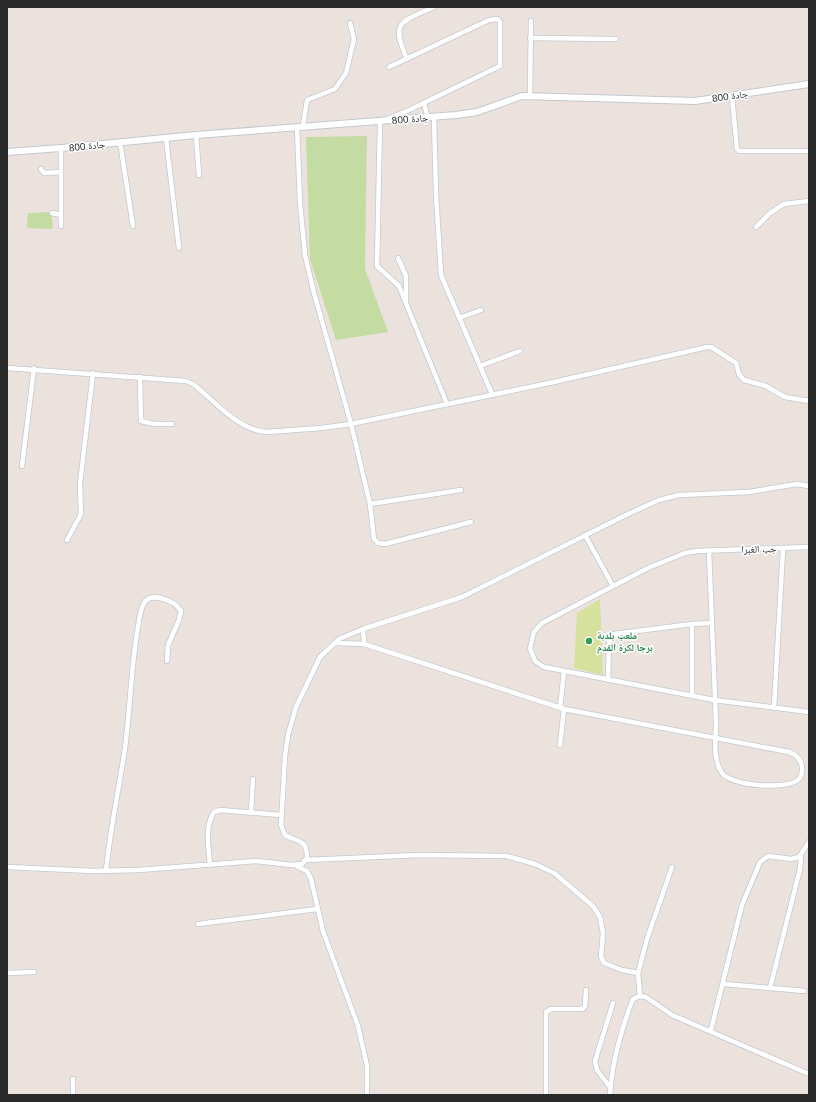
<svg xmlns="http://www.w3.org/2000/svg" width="816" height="1102" font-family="Helvetica,'Noto Naskh Arabic',sans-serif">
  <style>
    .green { fill: #c4dba1 }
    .pitch { fill: #d6e19d }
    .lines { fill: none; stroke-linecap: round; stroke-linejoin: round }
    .minor-casing { stroke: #c3c8cf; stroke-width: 6 }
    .secondary-casing { stroke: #c3c8cf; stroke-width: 8 }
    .minor { stroke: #fff; stroke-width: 4.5 }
    .secondary { stroke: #fff; stroke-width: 6 }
    .leisure-dot { fill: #2e9e5b; stroke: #fff; stroke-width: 1.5 }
    .labels { text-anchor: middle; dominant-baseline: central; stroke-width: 3; stroke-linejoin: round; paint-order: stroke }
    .street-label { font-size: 10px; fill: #2a2a2a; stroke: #fff }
    .leisure-label { font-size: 10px; font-weight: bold; fill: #27864d; stroke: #fff; text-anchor: start }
  </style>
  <rect width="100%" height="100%" fill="#ebe2de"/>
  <g class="green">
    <path d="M367 136 365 269 388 332 336 340 310 259 306 137Z"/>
    <path d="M51 212 53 229 27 228 28 213Z"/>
  </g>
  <path class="pitch" d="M600 599 603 675 574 668 577 613Z"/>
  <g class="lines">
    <g class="minor-casing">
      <g id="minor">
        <path d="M530 38 616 39"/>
        <path d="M407 59C390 21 401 22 434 7"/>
        <path d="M389 67 489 20 498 19 500 22V66L409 110 380 122 377 266 399 286 447 404"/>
        <path d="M530 95 531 21"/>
        <path d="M732 97 737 149 739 151H809"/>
        <path d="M424 103 428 118"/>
        <path d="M434 117 436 194 441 275 492 394"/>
        <path d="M303 126 307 100 335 89 346 73 354 39 350 23"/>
        <path d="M297 127 300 203 305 255 314 293 351 424 370 504 374 539 378 543 385 544 471 522"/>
        <path d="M196 135 199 175"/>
        <path d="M166 138 179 248"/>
        <path d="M120 142 133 226"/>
        <path d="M41 169 44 173 61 172"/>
        <path d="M52 213 61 215"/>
        <path d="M61 226V148"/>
        <path d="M756 227 770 213 784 204 809 201"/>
        <path d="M398 258 406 276V302"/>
        <path d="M459 318 481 310"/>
        <path d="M480 366 520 351"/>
        <path d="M7 368 186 381 193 384C215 401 237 430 267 432L321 428 351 424 554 382 707 347H711L736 363 739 374 744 380 766 386 785 397 809 401"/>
        <path d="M140 377 141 421 154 424H172"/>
        <path d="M22 466 34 368"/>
        <path d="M370 504 461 490"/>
        <path d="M585 535 613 586"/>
        <path d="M67 540 81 514 80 484 93 373"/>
        <path d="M809 547 697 551 685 553 648 568 542 623 534 632 530 648 535 661 544 667 714 700 809 712"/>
        <path d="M363 629 364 644"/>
        <path d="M335 643 364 644 564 709 789 752C801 756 805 767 800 778 790 791 731 786 722 773 712 758 716 739 716 722L709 551"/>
        <path d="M608 680 609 640 614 634 692 624 711 623"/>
        <path d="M692 694V624"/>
        <path d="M560 708 564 672"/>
        <path d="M774 708 783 549"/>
        <path d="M560 745 564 709"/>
        <path d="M251 812 253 779"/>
        <path d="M306 860 419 855 507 856 535 864 554 873 593 906 600 917 603 933 601 957 604 963 622 970 638 973"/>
        <path d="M210 865C209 849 204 827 214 812L220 810 281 815"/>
        <path d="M296 866 307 871 311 879 323 931 358 1026 367 1066V1095"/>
        <path d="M7 867 93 871 139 870 257 861 291 865 302 864 307 858C307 838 298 843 285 835L281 825 285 756 288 735 296 707 320 657 339 639 363 629 462 597 626 515 659 500 679 495 749 492 797 484 809 486"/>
        <path d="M672 867 647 939 638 973 640 996 646 997 672 1015 809 1074"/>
        <path d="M106 871C110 829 119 789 125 748 130 709 131 671 137 633 139 623 139 612 144 603 151 591 175 601 181 611L179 620 168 645 167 661"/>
        <path d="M198 924 317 909"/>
        <path d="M7 973 34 972"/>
        <path d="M724 984 804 991"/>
        <path d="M770 988 800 869 801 856"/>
        <path d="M711 1030 742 905 760 862 768 856 791 859 799 857 809 842"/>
        <path d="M610 1087 597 1070 595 1061 613 1003"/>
        <path d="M73 1095V1079"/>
        <path d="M546 1095V1012L551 1009H583L585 1006 586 990"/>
        <path d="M610 1095C612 1061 621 1030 633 999L640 996"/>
      </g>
    </g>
    <g class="secondary-casing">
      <path id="secondary" d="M7 152 61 148 196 135 456 115 477 112 522 96 695 101 809 84"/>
    </g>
    <use href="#minor" class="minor"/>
    <use href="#secondary" class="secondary"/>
  </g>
  <circle class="leisure-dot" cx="589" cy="641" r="4"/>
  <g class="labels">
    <g class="street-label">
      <text transform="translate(730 96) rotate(-8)">جادة 800</text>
      <text transform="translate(410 119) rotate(-5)">جادة 800</text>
      <text transform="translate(87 146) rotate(-6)">جادة 800</text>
      <text transform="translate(759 549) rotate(-1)">جب الغبرا</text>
    </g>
    <g class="leisure-label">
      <text x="597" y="635">ملعب بلدبة<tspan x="597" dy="12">برجا لكرة القدم</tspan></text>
    </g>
  </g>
  <rect width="816" height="1102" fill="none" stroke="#2a2a2a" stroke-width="16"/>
</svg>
